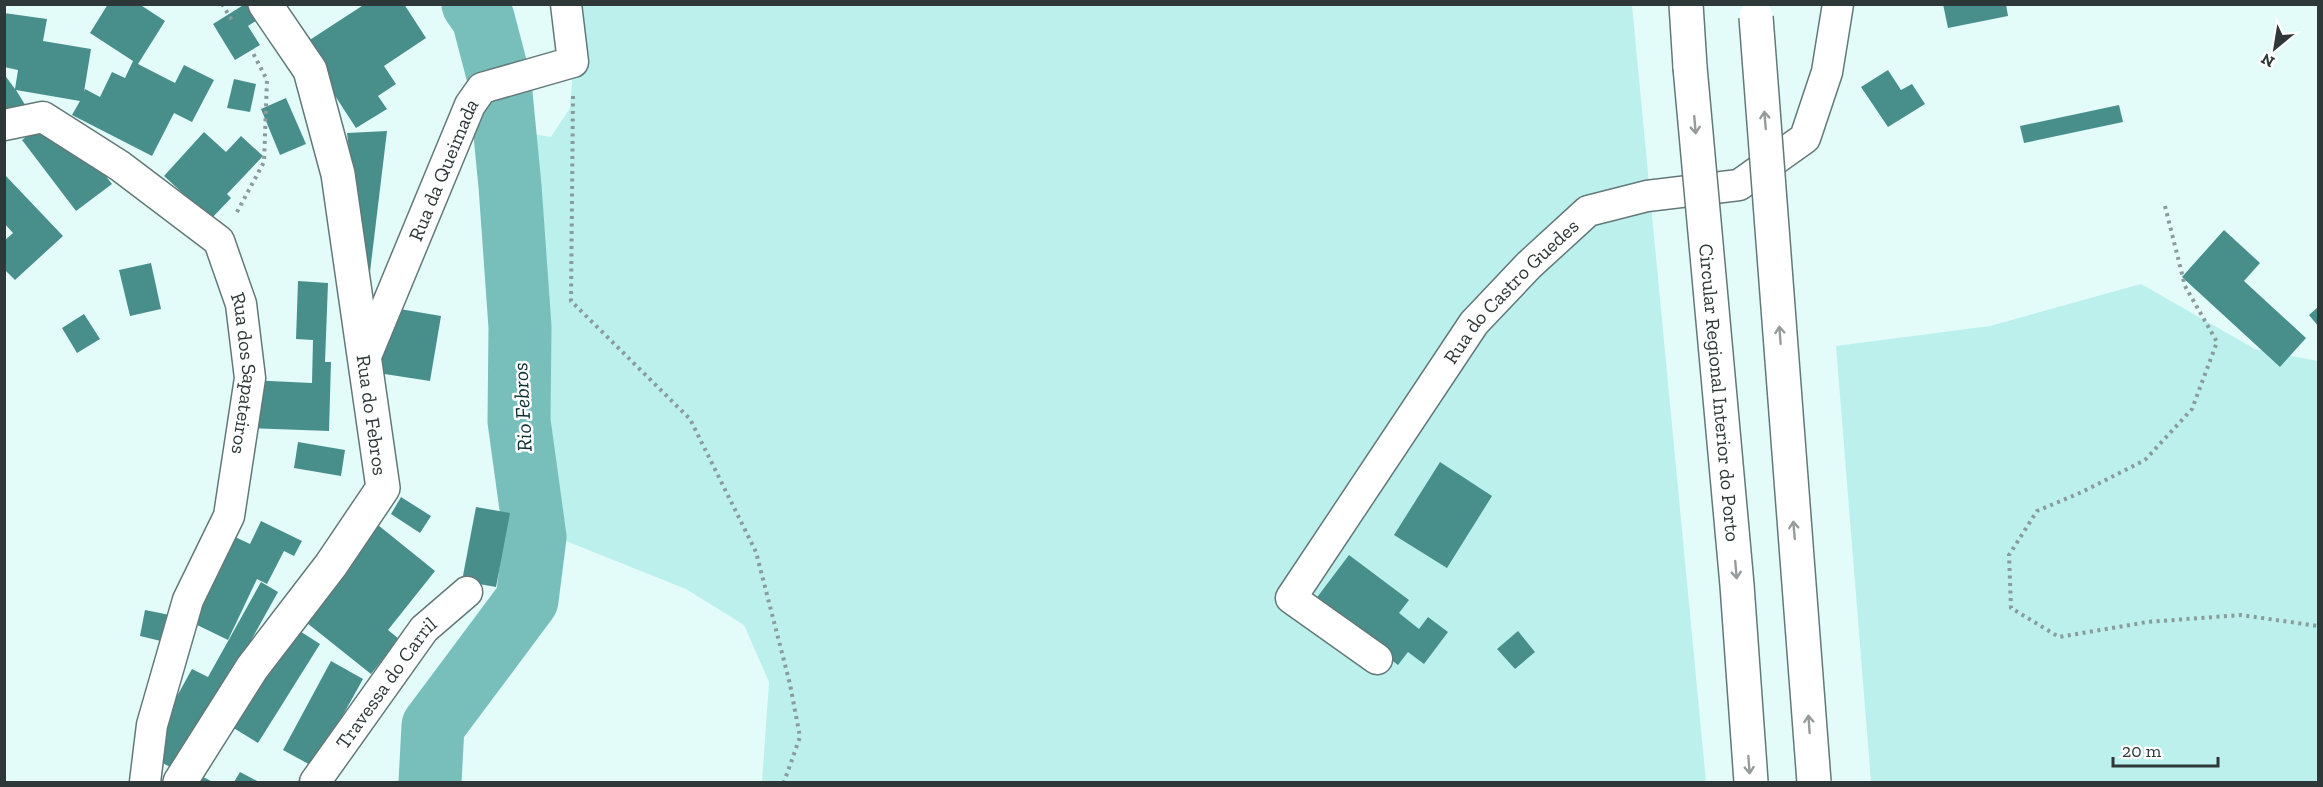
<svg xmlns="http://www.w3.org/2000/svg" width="2323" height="787" font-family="'Zilla Slab',serif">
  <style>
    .green { fill: #bbf0ed }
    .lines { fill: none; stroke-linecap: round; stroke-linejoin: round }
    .river { stroke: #78bfbb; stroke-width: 63 }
    .building { fill: #488f8c }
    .street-casing { stroke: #637978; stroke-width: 33 }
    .secondary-casing { stroke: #637978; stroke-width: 36 }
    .highway-casing { stroke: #637978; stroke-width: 36 }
    .path { stroke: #899b9a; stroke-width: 4; stroke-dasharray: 3 4.5; stroke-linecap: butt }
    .street { stroke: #fff; stroke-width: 30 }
    .secondary { stroke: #fff; stroke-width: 33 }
    .highway { stroke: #fff; stroke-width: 33 }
    .highway-bridge-casing { stroke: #637978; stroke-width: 36; stroke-linecap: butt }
    .highway-bridge { stroke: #fff; stroke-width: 33 }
    .oneway { stroke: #969c9c }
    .labels { text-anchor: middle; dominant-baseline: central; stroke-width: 5; stroke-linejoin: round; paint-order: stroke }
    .street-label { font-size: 20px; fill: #2e3838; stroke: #fff }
    .water-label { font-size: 21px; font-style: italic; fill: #0a2f2e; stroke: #fff }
  </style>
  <rect width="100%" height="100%" fill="#e3fcfa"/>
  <g class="green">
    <path d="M570 5H1632L1706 782H762L769 682 744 625 686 589 531 527 510 341 476 124 551 137 570 108 576 30Z"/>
    <path d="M2141 284 2255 349 2318 361V782H1871L1836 346 1990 326Z"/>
  </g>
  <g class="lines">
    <path class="river" d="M430 782 433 726 527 600 535 537 519 421 520 327 510 186 500 83 483 18 473 4"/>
  </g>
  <g class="building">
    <path d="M108 4H139L165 21 138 64 175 83 184 65 214 80 192 122 174 113 152 156 72 115 80 101 16 90 27 108 4 123V74L15 89 18 70 4 67V13L47 19 43 41 91 49 84 92 85 89 100 97 112 72 125 78 133 61 90 33Z"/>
    <path d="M245 4H247L257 20 248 26 260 45 235 60 213 24Z"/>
    <path d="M365 4H404L426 38 384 66 396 84 378 96 387 109 356 128 302 45Z"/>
    <path d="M1943 4H2006L2008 16 1948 28Z"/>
    <path d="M1888 70 1901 90 1912 84 1925 104 1888 127 1861 87Z"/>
    <path d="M234 79 256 84 250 112 227 108Z"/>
    <path d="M286 98 306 144 280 155 261 109Z"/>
    <path d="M2119 105 2123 122 2024 143 2020 126Z"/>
    <path d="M57 113 112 184 76 211 22 140Z"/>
    <path d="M387 131 367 297H366L347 133Z"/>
    <path d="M204 132 226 152 241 136 263 156 227 194 231 198 211 219 164 176Z"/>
    <path d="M4 174 63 236 15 280 4 269V241L13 233 4 223Z"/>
    <path d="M2224 230 2260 263 2244 281 2306 338 2280 367 2182 277Z"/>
    <path d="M151 263 161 309 130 316 119 270Z"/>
    <path d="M298 281 328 283 325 362H331L329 431 246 428 248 380 312 383 313 340 296 339Z"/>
    <path d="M388 307 441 316 430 381 378 373Z"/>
    <path d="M2318 307V326L2309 315Z"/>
    <path d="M84 314 100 339 77 353 62 328Z"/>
    <path d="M298 442 345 450 341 476 294 468Z"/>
    <path d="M1440 462 1492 496 1447 568 1394 535Z"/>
    <path d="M401 497 431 516 420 533 391 514Z"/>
    <path d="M476 507 510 513 496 587 462 581Z"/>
    <path d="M261 521 302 541 294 556 284 551 267 584 257 579 228 640 191 622 233 536 250 544Z"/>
    <path d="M378 525 435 571 388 630 399 639 371 674 302 619Z"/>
    <path d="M1349 555 1409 600 1399 613 1419 629 1428 617 1448 632 1424 664 1408 652 1398 665 1315 600Z"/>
    <path d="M261 582 278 592 178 771 145 754 192 669 208 677Z"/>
    <path d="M145 610 175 616 169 643 140 636Z"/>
    <path d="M295 628 320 644 258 743 232 727Z"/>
    <path d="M1518 631 1535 652 1515 669 1497 649Z"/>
    <path d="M331 661 363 679 314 767 283 750Z"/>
    <path d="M240 772 259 782H234Z"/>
    <path d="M199 775 213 782H195Z"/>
  </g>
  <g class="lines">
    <g class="street-casing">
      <g id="street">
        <path id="s1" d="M4 125 43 117 120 166 219 241 241 304 250 378 229 516 188 600 152 725 145 782"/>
        <path id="s2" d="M364 361 470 105 482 88 573 62 566 4"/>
        <path id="s3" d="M1377 659 1291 598 1474 323 1529 265 1588 211 1647 196 1739 185 1805 138 1827 72 1838 4"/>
        <path id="s4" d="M315 782 424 629 467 592"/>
      </g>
    </g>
    <g class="secondary-casing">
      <path id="secondary" d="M180 782 252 668 331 565 383 488 338 174 310 70 265 4"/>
    </g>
    <g class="highway-casing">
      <path id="highway" d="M1686 4 1690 67"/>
    </g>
    <g class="path">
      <path d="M222 4 233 22"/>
      <path d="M573 96 571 301 690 419 756 552 790 684 800 737 784 782"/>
      <path d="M2165 206 2185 286 2217 342 2192 409 2145 460 2082 492 2037 511 2009 555 2011 608 2059 637 2147 622 2241 615 2318 626"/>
      <path d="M237 212 264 162 267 80 252 51"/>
    </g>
    <use href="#street" class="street"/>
    <use href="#secondary" class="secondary"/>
    <use href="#highway" class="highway"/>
    <g class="highway-bridge-casing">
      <g id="highway-bridge">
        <path d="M1756 17 1814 782"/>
        <path id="s5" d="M1690 67 1737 585 1751 782"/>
      </g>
    </g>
    <use href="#highway-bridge" class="highway-bridge"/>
  </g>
  <defs><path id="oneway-shaft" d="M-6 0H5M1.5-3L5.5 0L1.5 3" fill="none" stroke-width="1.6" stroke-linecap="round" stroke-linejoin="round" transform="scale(1.5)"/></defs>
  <g class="oneway">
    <use href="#oneway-shaft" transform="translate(1765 120) rotate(-95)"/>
    <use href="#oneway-shaft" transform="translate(1695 125) rotate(85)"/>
    <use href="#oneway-shaft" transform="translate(1780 335) rotate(-94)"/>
    <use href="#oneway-shaft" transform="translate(1794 530) rotate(-95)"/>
    <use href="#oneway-shaft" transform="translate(1736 570) rotate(85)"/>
    <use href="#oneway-shaft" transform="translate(1809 724) rotate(-94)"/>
    <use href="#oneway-shaft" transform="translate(1749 765) rotate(86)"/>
  </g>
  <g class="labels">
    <g class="street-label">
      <text stroke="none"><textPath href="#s2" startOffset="207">Rua da Queimada</textPath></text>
      <text stroke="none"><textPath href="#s3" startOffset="484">Rua do Castro Guedes</textPath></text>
      <text stroke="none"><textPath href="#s1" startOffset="392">Rua dos Sapateiros</textPath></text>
      <text stroke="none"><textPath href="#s5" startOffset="327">Circular Regional Interior do Porto</textPath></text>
      <text transform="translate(372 415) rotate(82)">Rua do Febros</text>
      <text stroke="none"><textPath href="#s4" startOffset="122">Travessa do Carril</textPath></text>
    </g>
    <g class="water-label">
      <text transform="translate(522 407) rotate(-93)">Rio Febros</text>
    </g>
  </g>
  <rect width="2323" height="787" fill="none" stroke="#2e3838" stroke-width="12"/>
  <g transform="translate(2275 48) rotate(210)" stroke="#ffffff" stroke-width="4.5" paint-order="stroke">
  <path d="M0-4.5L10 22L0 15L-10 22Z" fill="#2e3838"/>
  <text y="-9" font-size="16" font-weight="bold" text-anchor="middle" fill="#2e3838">N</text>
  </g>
  <path d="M2113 757v9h105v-9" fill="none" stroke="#2e3838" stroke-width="3"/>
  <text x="2122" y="757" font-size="18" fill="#2e3838" stroke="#ffffff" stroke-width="4.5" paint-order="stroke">20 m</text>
</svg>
